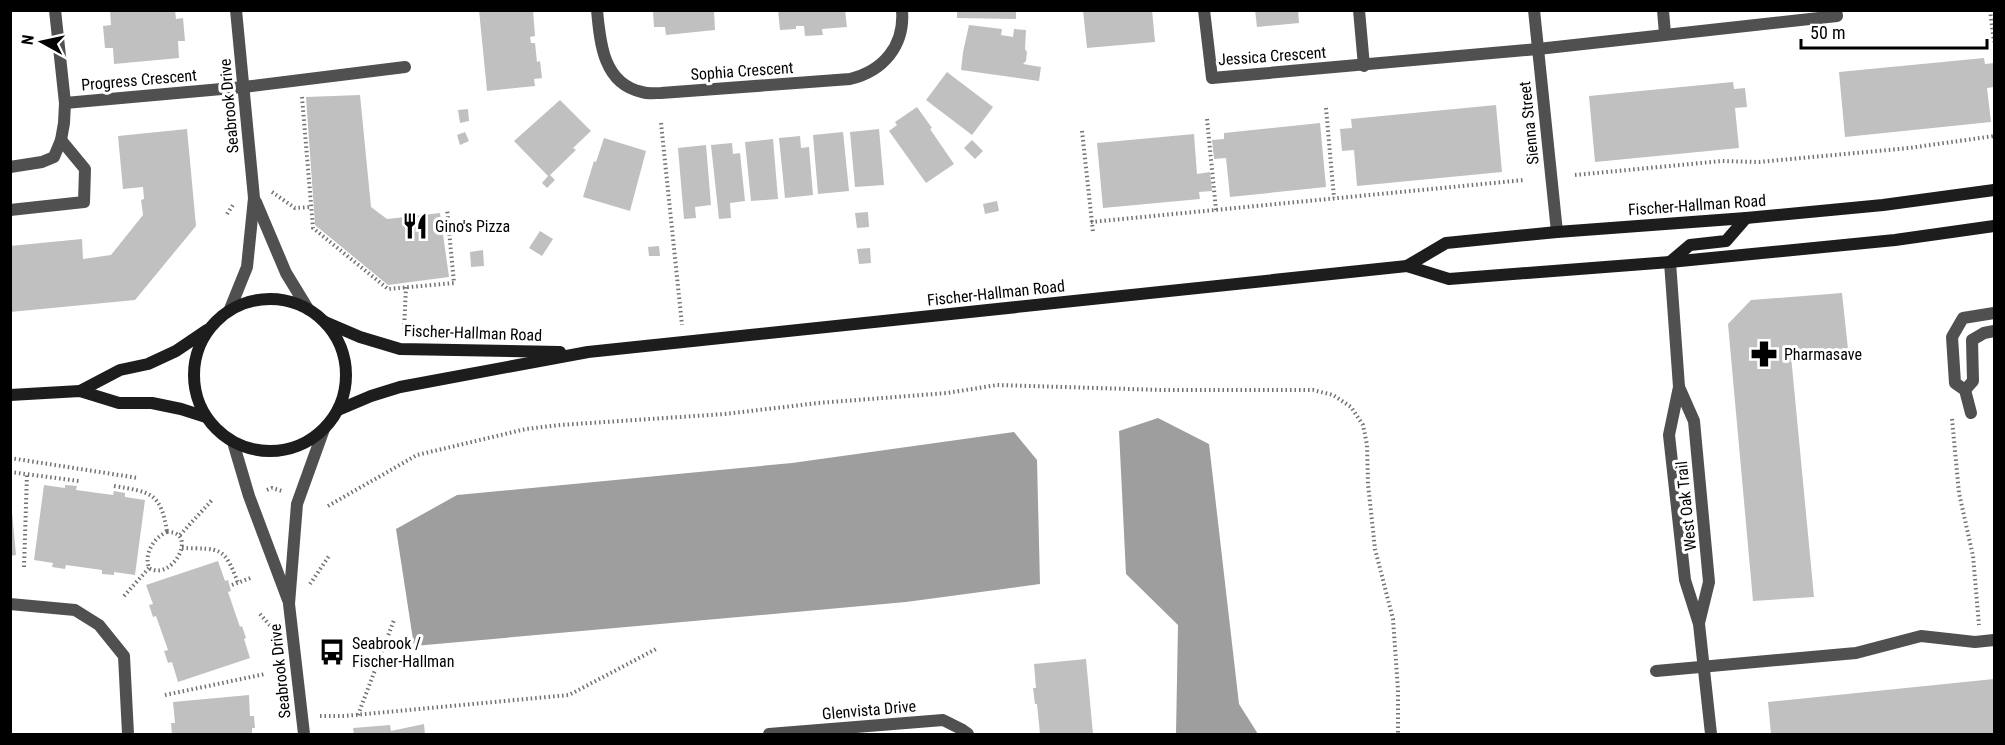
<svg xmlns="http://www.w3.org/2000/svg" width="2005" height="745" font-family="'Roboto Condensed',sans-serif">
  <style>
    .water { fill: #9e9e9e }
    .building { fill: #c0c0c0 }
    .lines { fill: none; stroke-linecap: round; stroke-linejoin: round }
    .path { stroke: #727272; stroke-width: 4; stroke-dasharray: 1.5 3; stroke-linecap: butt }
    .lane { stroke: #505050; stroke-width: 12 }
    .street { stroke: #505050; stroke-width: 12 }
    .secondary { stroke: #1d1d1d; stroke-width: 12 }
    .labels { text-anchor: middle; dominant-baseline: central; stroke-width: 6; stroke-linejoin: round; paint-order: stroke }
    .street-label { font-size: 16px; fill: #000; stroke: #fff }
    .poi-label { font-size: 16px; fill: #000; stroke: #fff; text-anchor: start }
  </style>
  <rect width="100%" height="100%" fill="#fff"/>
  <g class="water">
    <path d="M1158 418 1209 444 1239 704 1258 734H1176L1178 625 1126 574 1119 431Z"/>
    <path d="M1014 432 1037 460 1040 584 906 602 414 646 396 529 457 495 792 463Z"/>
  </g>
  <g class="building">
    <path d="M110 10H175L176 19 183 18 185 41H178L179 58 114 64 113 48H105L103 26 111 25Z"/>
    <path d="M479 10H533L535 36 530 37 531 43H535L537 62 540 61 542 78 534 79 535 86 487 91Z"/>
    <path d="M655 10H714L715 30 666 35 665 27H654L653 11Z"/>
    <path d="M778 10H845L847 27 822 29 823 35 805 36 804 26H796V29L780 30Z"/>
    <path d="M957 10H1016V19L957 18Z"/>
    <path d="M1083 10H1152L1155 42 1087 48Z"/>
    <path d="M1255 10H1298L1299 23 1257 27Z"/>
    <path d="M969 25 1002 29 1001 35 1013 37 1014 29 1026 30 1025 49 1027 52 1026 61 1023 64 1041 67 1039 81 961 70 963 52Z"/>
    <path d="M1984 58 1985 64 1994 63V87L1987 88 1991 122 1845 137 1839 72Z"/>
    <path d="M947 72 993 107 972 135 926 100Z"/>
    <path d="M1733 82 1734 89 1745 88 1747 107 1735 108 1739 148 1595 162 1589 96Z"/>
    <path d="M360 95 371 207 387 219 440 213 449 277 388 285 315 225 306 97Z"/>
    <path d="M560 100 591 131 573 148 576 150 550 175 555 180 547 188 542 183 548 176 514 141Z"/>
    <path d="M1496 105 1502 172 1357 186 1354 150 1342 151 1340 129 1352 128 1351 119Z"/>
    <path d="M917 107 932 128 930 129 954 164 926 183 889 131 897 125 895 122Z"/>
    <path d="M468 109 469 121 460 123 458 110Z"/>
    <path d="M1320 123 1326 187 1230 197 1226 158 1214 159 1212 140 1224 139V133Z"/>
    <path d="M187 129 196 226 135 300 10 312V246L82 239 83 259 111 255 143 215 141 200 144 199 143 187 123 189 118 136Z"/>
    <path d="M879 129 884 185 855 187 850 132Z"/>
    <path d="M465 132 469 141 460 145 457 135Z"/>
    <path d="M843 132 849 191 818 194 813 135Z"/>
    <path d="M1194 134 1197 174 1210 172 1212 191 1199 192 1200 199 1103 208 1097 143Z"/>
    <path d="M800 136 801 148 809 147 813 195 785 198 779 138Z"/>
    <path d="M604 138 646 151 630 211 583 197 594 161 596 162Z"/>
    <path d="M773 139 778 199 751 201 745 142Z"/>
    <path d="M972 140 983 151 975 159 964 148Z"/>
    <path d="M732 143 733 154 740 153 745 201 730 203 731 218 719 219 711 145Z"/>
    <path d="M706 145 711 205 695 207 696 218 684 219 678 148Z"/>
    <path d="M997 201 999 211 985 214 983 204Z"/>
    <path d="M868 212 869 227 857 228 855 213Z"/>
    <path d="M540 231 553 239 542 256 529 248Z"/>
    <path d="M659 246 660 256H649L648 247Z"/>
    <path d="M870 248 871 263 859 264 857 249Z"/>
    <path d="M483 250 484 266 471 267 470 252Z"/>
    <path d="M1842 293 1848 349 1791 356 1814 597 1753 601 1728 324 1751 300Z"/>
    <path d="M44 485 65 488V485L77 486 76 490 113 495 114 491 125 493V497L145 500 135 575 114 572V575L102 574V570L66 565 65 569 52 567 53 563 34 560Z"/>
    <path d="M10 512H12L16 555 10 556Z"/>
    <path d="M218 561 225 581 228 580 231 591 228 592 240 627 242 626 246 638 244 639 250 658 178 682 172 662 168 663 164 651 168 650 156 616 153 617 149 605 153 604 146 585Z"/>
    <path d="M1086 659 1093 734H1040L1037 704H1035L1033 688H1036L1034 664Z"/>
    <path d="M1994 679V734H1771L1768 702Z"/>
    <path d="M249 695 250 716H254L255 728H252V734H172L171 723H175L173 702Z"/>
    <path d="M424 724 425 734H354L353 728 390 725 391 731Z"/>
  </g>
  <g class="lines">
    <g class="path">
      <path d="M1990 10 1994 42"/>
      <path d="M302 97 313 228 388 289 454 283 447 209"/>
      <path d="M1326 108 1334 198"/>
      <path d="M1207 119 1216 210"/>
      <path d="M661 123 682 325"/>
      <path d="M1082 131 1093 232"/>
      <path d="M1575 175 1722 161 1759 162 1909 148 1994 136"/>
      <path d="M272 192 295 208 311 207"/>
      <path d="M227 214 233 205"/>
      <path d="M1091 222 1524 180"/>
      <path d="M404 329 406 287"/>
      <path d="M1952 419 1959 493 1973 556 1979 625"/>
      <path d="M10 458 138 478"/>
      <path d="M10 472 79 481"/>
      <path d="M114 486C150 492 161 492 167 532"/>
      <path d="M267 490 272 488 282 491"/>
      <path d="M328 506 417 455 526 429 560 425 725 414 818 403 947 393 997 385 1163 390H1313L1333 395 1351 407 1363 425 1367 445 1368 484 1375 549 1393 619 1398 690V734"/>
      <path d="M167 532C199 531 173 582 149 568 144 554 153 538 167 532Z"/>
      <path d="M180 535 213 499"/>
      <path d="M182 548C221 549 224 546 238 583"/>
      <path d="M24 567 27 474"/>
      <path d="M310 584 329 556"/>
      <path d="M232 585 253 577"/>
      <path d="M124 596 149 568"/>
      <path d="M260 614 273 629"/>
      <path d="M165 695 265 674"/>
      <path d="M358 715 394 620"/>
      <path d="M320 716H344L569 695 656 649"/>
    </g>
    <g class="lane">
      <path d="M1663 10 1665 34"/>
      <path d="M244 87 405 67"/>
      <path d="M10 210 84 202 85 169 61 140"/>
      <path d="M1965 390 1973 381 1972 340 1984 333 1994 331"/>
      <path d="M1971 413 1965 390 1955 383 1952 337 1963 318 1994 313"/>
      <path d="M10 604 75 610 99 625 124 656 128 734"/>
      <path d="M1656 671 1856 653 1921 636 1975 642 1994 640"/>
    </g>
    <g class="street">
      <path d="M597 10C600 42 603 84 642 92 648 94 655 93 661 93L850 79C883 71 905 46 902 10"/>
      <path d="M1204 10 1212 78 1538 49 1837 16 1836 10"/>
      <path d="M1359 10 1364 66"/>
      <path d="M1534 10 1557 232"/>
      <path d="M65 103 244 87"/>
      <path d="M10 167 42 162 54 157 61 140 64 123 65 103 55 10"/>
      <path d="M256 202 286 273 308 309"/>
      <path d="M1670 262 1679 387 1669 435 1685 580 1699 624 1711 734"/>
      <path d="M230 309 247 267 254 198 236 10"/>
      <path d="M1679 387 1694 421 1709 582 1699 623"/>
      <path d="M233 442 249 496 288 600"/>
      <path d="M304 734 289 604 297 504 324 429"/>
      <path d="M769 734 943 720 961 729 968 734"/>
    </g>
    <g class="secondary">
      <path d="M1670 262 1690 245 1726 241 1746 218"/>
      <path d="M1407 266 1446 243 1557 232 1746 218 1883 205 1994 190"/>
      <circle cx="270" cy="375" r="76"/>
      <path d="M325 322 360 337 400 349 560 352"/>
      <path d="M80 391 120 370 148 364 176 351 207 330"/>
      <path d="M10 395 80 391 119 403H152L181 409 206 417"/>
      <path d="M338 410 371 396 400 387 588 352 1407 266 1449 279 1670 262 1895 240 1994 226"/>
    </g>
  </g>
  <defs>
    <g id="restaurant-bare" transform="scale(2.07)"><path d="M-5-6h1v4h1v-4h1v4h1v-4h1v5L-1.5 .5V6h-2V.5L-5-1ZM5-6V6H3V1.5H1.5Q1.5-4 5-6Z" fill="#000" stroke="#fff" stroke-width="2.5" paint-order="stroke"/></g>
    <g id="pharmacy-bare" transform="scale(2.07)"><path d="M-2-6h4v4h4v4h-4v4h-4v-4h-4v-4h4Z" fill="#000" stroke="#fff" stroke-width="2.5" paint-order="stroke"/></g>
    <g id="bus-bare" transform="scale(2.07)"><path d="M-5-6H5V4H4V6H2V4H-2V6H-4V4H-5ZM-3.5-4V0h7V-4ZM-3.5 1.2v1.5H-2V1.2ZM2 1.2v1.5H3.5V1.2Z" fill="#000" stroke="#fff" stroke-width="2.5" paint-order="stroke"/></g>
  </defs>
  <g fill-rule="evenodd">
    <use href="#restaurant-bare" x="415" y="226"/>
    <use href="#pharmacy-bare" x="1764" y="354"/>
    <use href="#bus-bare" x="332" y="652"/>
  </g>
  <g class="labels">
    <g class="street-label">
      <text transform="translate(1272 56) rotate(-4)">Jessica Crescent</text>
      <text transform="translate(742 71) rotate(-4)">Sophia Crescent</text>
      <text transform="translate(139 80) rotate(-5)">Progress Crescent</text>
      <text transform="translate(229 106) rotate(-95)">Seabrook Drive</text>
      <text transform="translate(1529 123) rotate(-96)">Sienna Street</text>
      <text transform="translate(1697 205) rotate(-4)">Fischer-Hallman Road</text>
      <text transform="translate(996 293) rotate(-6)">Fischer-Hallman Road</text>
      <text transform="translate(473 333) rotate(2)">Fischer-Hallman Road</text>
      <text transform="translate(1686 506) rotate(-96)">West Oak Trail</text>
      <text transform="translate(280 671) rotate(-96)">Seabrook Drive</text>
      <text transform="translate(869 710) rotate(-5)">Glenvista Drive</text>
    </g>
    <g class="poi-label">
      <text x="435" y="226">Gino's Pizza</text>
      <text x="1784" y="354">Pharmasave</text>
      <text x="352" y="643">Seabrook /<tspan x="352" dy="18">Fischer-Hallman</tspan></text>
    </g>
  </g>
  <rect width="2005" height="745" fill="none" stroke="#000000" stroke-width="24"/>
  <g transform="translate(42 42) rotate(278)" stroke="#ffffff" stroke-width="4.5" paint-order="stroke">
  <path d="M0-4.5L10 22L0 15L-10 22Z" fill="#000000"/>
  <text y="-9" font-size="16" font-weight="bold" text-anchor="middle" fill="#000000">N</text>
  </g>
  <path d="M1801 39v9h186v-9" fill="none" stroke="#000000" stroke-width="3"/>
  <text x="1810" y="39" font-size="18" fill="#000000" stroke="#ffffff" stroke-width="4.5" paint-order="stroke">50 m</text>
</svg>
